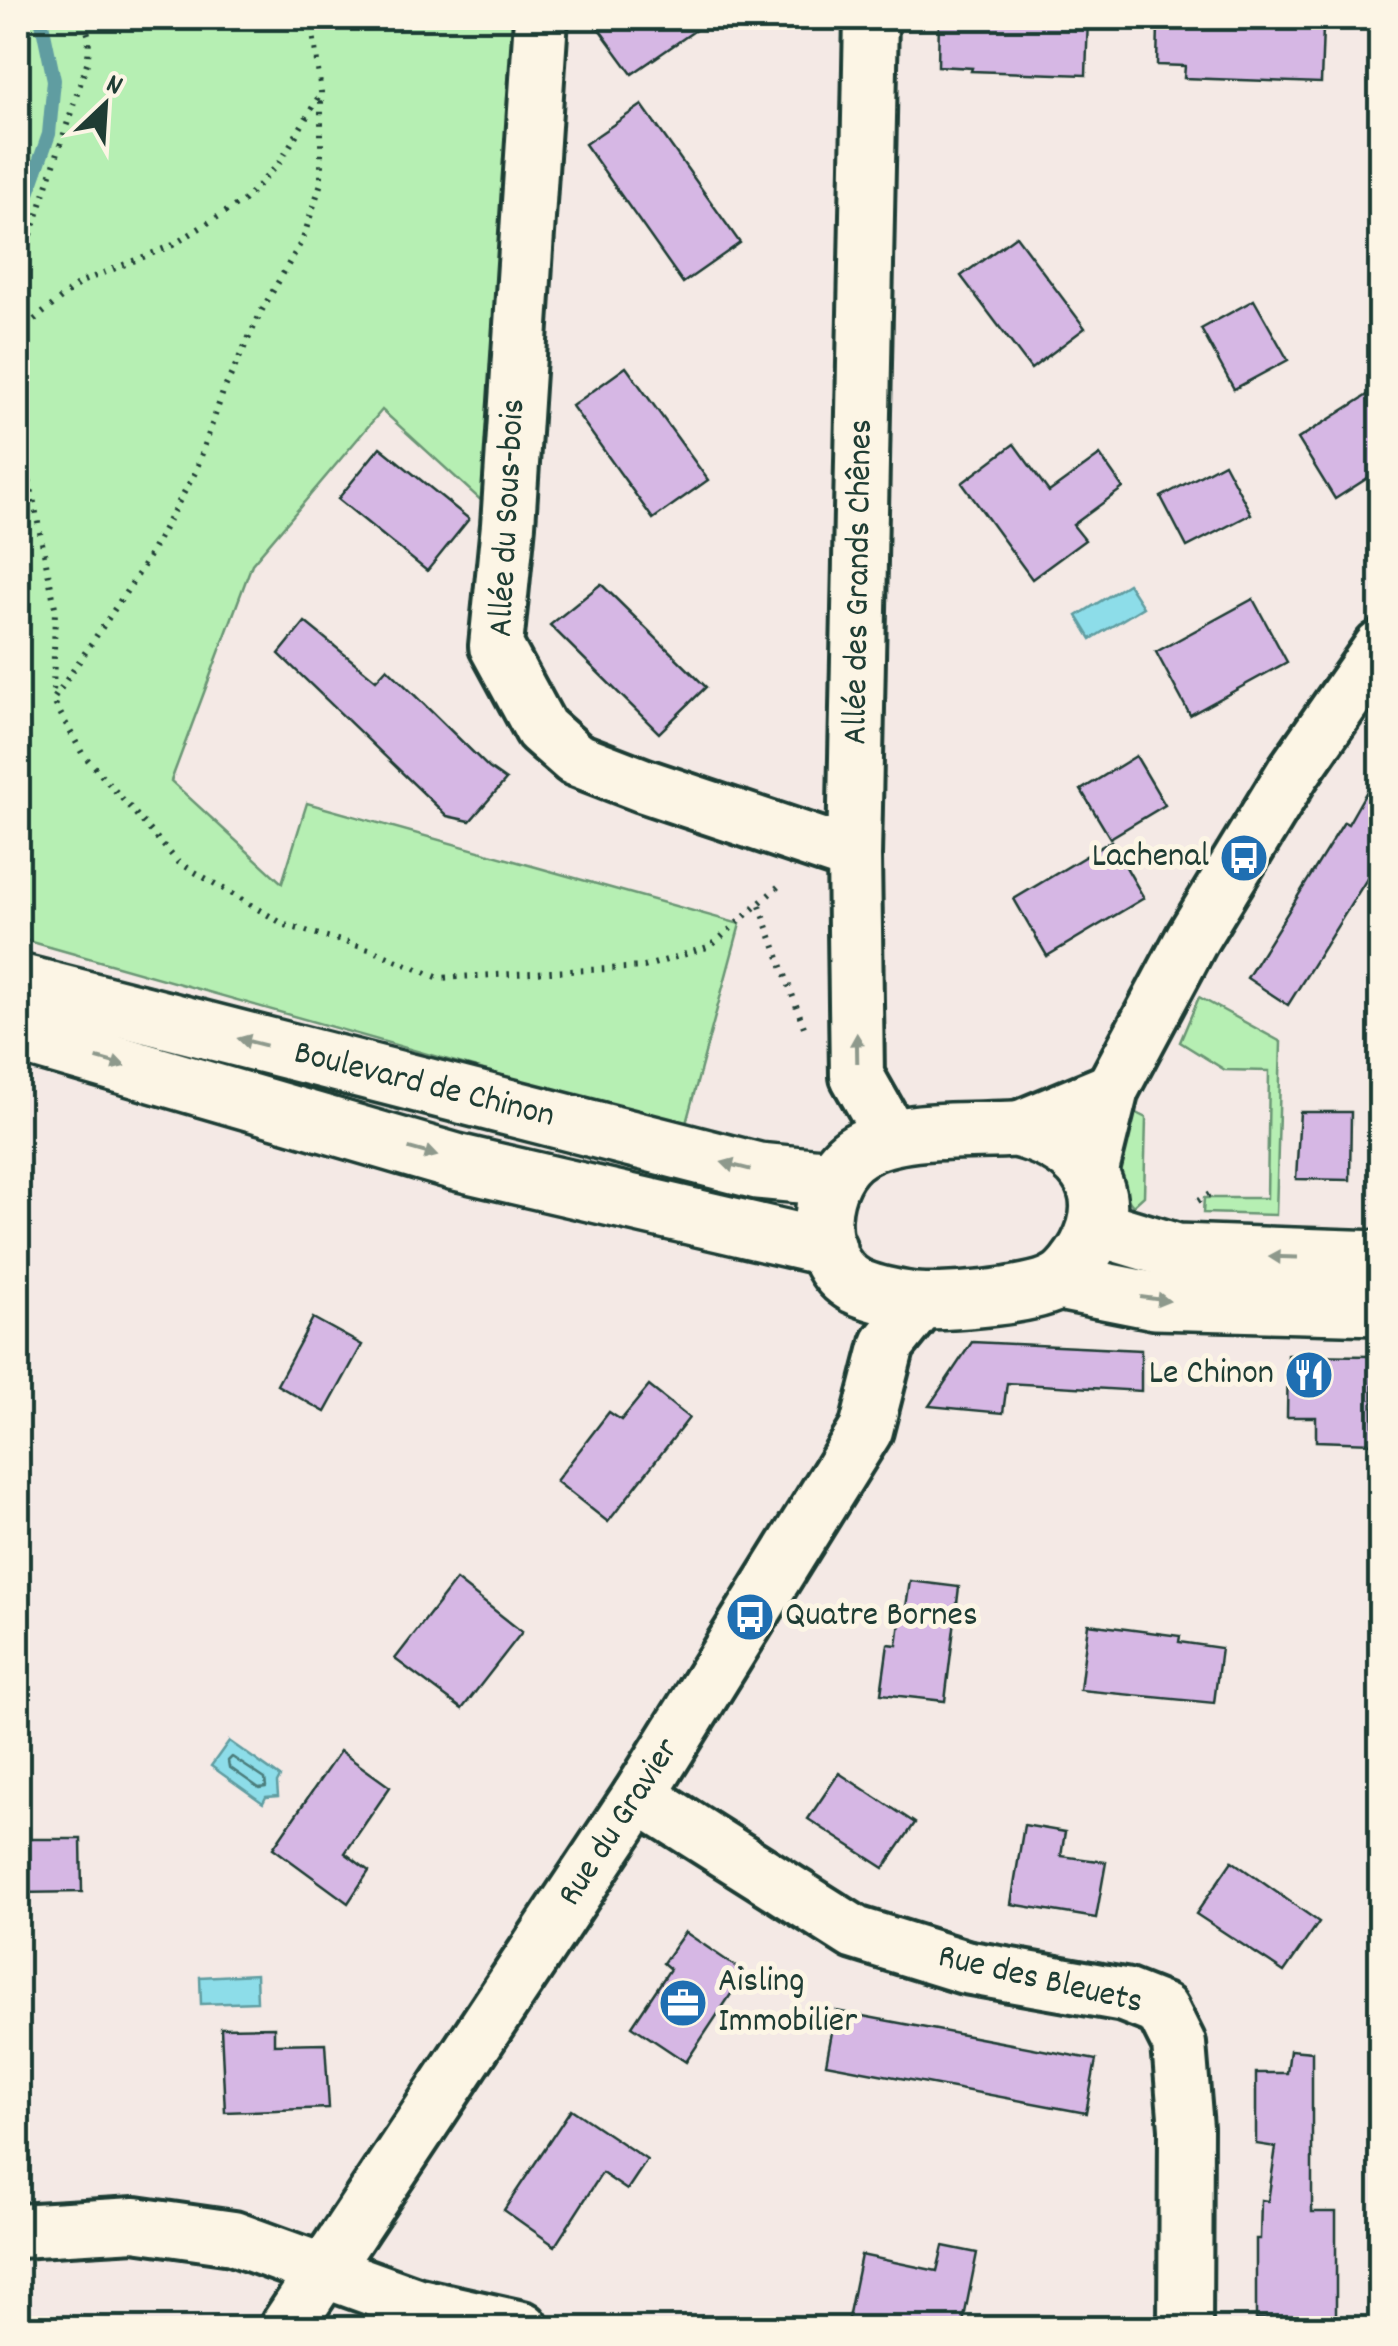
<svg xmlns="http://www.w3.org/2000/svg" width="1398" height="2346" font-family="Dekko,sans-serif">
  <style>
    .green { fill: #b6efb3; stroke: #6a9674; stroke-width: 2.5 }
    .water { fill: #8ddde9; stroke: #619da1; stroke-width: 2.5 }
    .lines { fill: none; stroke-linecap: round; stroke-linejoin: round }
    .shore { stroke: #4b7d7c; stroke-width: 2.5 }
    .stream { stroke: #619da1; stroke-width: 14 }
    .building { fill: #d6b7e4; stroke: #1f3d34; stroke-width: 2.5 }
    .minor-casing { stroke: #1f3d34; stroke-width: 60 }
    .major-casing { stroke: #1f3d34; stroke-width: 62 }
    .path { stroke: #1f3d34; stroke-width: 6; stroke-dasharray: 2.5 8; stroke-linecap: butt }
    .minor { stroke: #fcf5e5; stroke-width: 52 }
    .major { stroke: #fcf5e5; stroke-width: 55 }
    .oneway { fill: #8e998c }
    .labels { text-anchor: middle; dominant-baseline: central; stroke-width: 10; stroke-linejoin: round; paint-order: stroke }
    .street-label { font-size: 35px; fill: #1f3d34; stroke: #fcf5e5 }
    .poi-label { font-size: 35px; fill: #1f3d34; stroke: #fcf5e5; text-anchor: end }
  </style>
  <rect width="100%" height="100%" fill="#f4e9e5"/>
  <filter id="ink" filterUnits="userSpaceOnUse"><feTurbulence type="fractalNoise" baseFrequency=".01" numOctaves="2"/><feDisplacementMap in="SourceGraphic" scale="20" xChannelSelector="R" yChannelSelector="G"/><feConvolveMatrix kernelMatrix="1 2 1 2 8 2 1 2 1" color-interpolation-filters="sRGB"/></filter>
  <g filter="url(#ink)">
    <g class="green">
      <path d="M18 18H541L508 525 382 410 252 564 171 781 282 883 307 803 740 924 685 1127 18 938Z"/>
      <path d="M1199 997 1281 1042 1276 1215 1203 1213 1204 1198H1267L1269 1071 1225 1070 1180 1042Z"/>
      <path d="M1128 1109 1146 1118 1144 1196 1133 1206C1108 1175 1120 1145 1128 1109Z"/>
    </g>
    <g class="water">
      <path d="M1128 584 1143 607 1091 639 1077 616Z"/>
      <path d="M229 1741 280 1777 277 1783 278 1796 266 1797 263 1803 211 1766Z"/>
      <path d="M256 1974 257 2002 201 2004 200 1977Z"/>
    </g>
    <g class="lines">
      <path class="shore" d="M232 1757 265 1779 266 1787 259 1788 229 1767 228 1761Z"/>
      <path class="stream" d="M18 222 49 134 54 80 41 18"/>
    </g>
    <g class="building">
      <path d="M591 18H713L632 74Z"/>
      <path d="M939 18H1088L1086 75 971 71 972 68 938 66Z"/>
      <path d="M1186 18H1304L1303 26 1323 27 1321 83 1184 78 1185 66 1157 65 1158 24 1186 25Z"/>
      <path d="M642 105 740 243 683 283 585 144Z"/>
      <path d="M1016 236 1085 328 1031 369 961 276Z"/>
      <path d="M1254 300 1288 360 1234 389 1201 329Z"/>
      <path d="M626 367 708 480 653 519 572 406Z"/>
      <path d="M1380 387V470L1335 499 1298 439Z"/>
      <path d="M1014 444 1049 492 1100 455 1123 488 1073 525 1085 540 1032 579 962 483Z"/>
      <path d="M380 447 469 519 427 571 338 499Z"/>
      <path d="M1224 463 1251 514 1187 547 1161 497Z"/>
      <path d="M601 584 706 687 659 733 550 625Z"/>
      <path d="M1253 599 1287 662 1190 715 1156 652Z"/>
      <path d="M305 622 376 680 387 668 489 768 506 780 470 821 447 816 279 654Z"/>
      <path d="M1136 756 1165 805 1110 838 1081 790Z"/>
      <path d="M1380 768V858L1288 1005 1247 978 1344 822 1348 824Z"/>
      <path d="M1111 841 1144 898 1047 956 1014 899Z"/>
      <path d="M1300 1112H1351L1350 1180 1296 1179Z"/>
      <path d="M313 1318 362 1345 325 1412 277 1385Z"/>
      <path d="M972 1342 1141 1350V1391L1007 1383 1003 1413 929 1406Z"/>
      <path d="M1288 1355 1372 1356 1373 1443 1316 1441V1417H1287Z"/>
      <path d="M649 1386 689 1418 608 1522 556 1481 609 1412 621 1420Z"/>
      <path d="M456 1580 522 1632 462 1709 395 1659Z"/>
      <path d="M910 1581 959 1587 945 1701 881 1694 888 1644 897 1645 902 1607H906Z"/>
      <path d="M1088 1624 1180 1636 1179 1642 1221 1648 1214 1703 1080 1690Z"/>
      <path d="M340 1751 390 1787 345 1853 369 1871 348 1903 273 1848Z"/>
      <path d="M839 1773 915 1823 884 1868 808 1819Z"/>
      <path d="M1024 1825 1065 1832 1061 1856 1106 1862 1096 1918 1011 1904Z"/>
      <path d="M18 1839H81L82 1892 18 1893Z"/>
      <path d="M1232 1861 1319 1922 1284 1972 1196 1914Z"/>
      <path d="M685 1932 745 1973 686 2062 632 2026 670 1969 663 1963Z"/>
      <path d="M836 2011 1096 2060 1086 2113 826 2064Z"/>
      <path d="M274 2027V2044L325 2043 329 2108 225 2112 221 2028Z"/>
      <path d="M1290 2050 1312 2052V2212H1336V2319H1256V2239H1260L1261 2200 1268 2201 1276 2147 1256 2144V2073H1287Z"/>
      <path d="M571 2109 647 2160 627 2190 602 2173 555 2246 504 2210Z"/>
      <path d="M943 2246 977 2253 962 2328H873L847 2323 861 2255 937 2271Z"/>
    </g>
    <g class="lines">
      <g class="minor-casing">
        <g id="minor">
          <path d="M541 18 508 525 496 646 541 729 575 759 642 785 854 856"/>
          <path d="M871 18 854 856 857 1076 891 1136"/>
          <path d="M1016 1129 1112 1089"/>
          <path d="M1091 1174 1112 1089 1193 937 1293 773 1380 648"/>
          <path d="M639 1796 855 1933 965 1967 1124 1995 1162 2010 1179 2044 1186 2128 1185 2328"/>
          <path d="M18 2231 135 2224 233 2238 415 2304 522 2328"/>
          <path d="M286 2328 639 1796 866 1430 888 1344 922 1302"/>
        </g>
      </g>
      <g class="major-casing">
        <g id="major">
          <path d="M18 982 758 1171 833 1178"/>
          <path d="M18 1035 456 1162 828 1248"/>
          <path d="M1016 1129C1076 1144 1121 1185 1087 1248 1081 1259 1069 1276 1057 1282 1032 1297 937 1305 908 1300 891 1297 872 1294 856 1286 808 1260 815 1176 859 1150 898 1126 971 1132 1016 1129Z"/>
          <path d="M1098 1228 1177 1252 1380 1259"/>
          <path d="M1059 1282 1155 1301 1380 1307"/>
        </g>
      </g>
      <g class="path">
        <path d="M311 18 321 92V183L303 239 262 310 223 392 196 471 141 570 53 700 82 753 178 862 285 925 369 949 439 978 644 967 711 946 781 884"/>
        <path d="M18 275 88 60 89 37 83 18"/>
        <path d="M18 333 81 282 173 245 243 201 279 164 321 93"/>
        <path d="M18 440 30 483 55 607 53 698"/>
        <path d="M760 906 804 1027"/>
        <path d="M1198 1201 1213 1192"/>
      </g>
      <use href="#minor" class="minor"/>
      <use href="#major" class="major"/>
    </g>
    <defs><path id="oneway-solid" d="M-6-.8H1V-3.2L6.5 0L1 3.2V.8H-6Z" transform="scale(2.5)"/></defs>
    <g class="oneway">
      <use href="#oneway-solid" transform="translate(252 1042) rotate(-166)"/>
      <use href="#oneway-solid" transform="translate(857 1048) rotate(-91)"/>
      <use href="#oneway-solid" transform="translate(111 1062) rotate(16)"/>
      <use href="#oneway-solid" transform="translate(423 1152) rotate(16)"/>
      <use href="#oneway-solid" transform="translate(736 1166) rotate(-166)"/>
      <use href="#oneway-solid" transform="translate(1283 1257) rotate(-178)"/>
      <use href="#oneway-solid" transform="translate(1155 1299) rotate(8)"/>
    </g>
  </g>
  <defs>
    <g id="bus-disc" transform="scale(2.5)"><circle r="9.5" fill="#1f6fb2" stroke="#fcf5e5"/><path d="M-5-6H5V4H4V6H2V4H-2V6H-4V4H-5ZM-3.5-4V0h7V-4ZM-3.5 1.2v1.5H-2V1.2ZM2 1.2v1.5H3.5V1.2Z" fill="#fff"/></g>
    <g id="restaurant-disc" transform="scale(2.5)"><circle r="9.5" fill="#1f6fb2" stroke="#fcf5e5"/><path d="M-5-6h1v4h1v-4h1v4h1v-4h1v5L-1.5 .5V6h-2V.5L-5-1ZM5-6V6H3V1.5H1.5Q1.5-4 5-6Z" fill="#fff"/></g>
    <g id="office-disc" transform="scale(2.5)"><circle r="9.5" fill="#1f6fb2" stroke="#fcf5e5"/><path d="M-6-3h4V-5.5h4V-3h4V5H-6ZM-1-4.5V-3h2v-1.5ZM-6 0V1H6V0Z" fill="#fff"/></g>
  </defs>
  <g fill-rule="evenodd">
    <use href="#bus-disc" x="1244" y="858"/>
    <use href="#restaurant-disc" x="1309" y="1375"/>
    <use href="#bus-disc" x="750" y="1617"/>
    <use href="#office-disc" x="683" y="2003"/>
  </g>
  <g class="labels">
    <g class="street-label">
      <text transform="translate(509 518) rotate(-87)">Allée du Sous-bois</text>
      <text transform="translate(860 582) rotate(-89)">Allée des Grands Chênes</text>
      <text transform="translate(424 1086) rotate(14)">Boulevard de Chinon</text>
      <text transform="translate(620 1823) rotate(-57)">Rue du Gravier</text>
      <text transform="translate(1040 1981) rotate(13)">Rue des Bleuets</text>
    </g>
    <g class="poi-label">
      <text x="1209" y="858">Lachenal</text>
      <text x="1274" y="1375">Le Chinon</text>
      <text x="785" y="1617" text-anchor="start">Quatre Bornes</text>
      <text x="718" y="1983" text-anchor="start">Aisling<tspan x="718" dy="40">Immobilier</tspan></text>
    </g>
  </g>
  <rect width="1398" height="2346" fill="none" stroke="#fcf5e5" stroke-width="60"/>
  <rect x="30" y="30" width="1338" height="2286" fill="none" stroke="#1f3d34" stroke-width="4" filter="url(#ink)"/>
  <g transform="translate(105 105) rotate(25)" stroke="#fcf5e5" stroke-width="8" paint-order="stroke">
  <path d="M0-8L18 38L0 25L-18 38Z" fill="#1f3d34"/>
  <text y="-15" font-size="28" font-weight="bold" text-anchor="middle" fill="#1f3d34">N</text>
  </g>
</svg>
